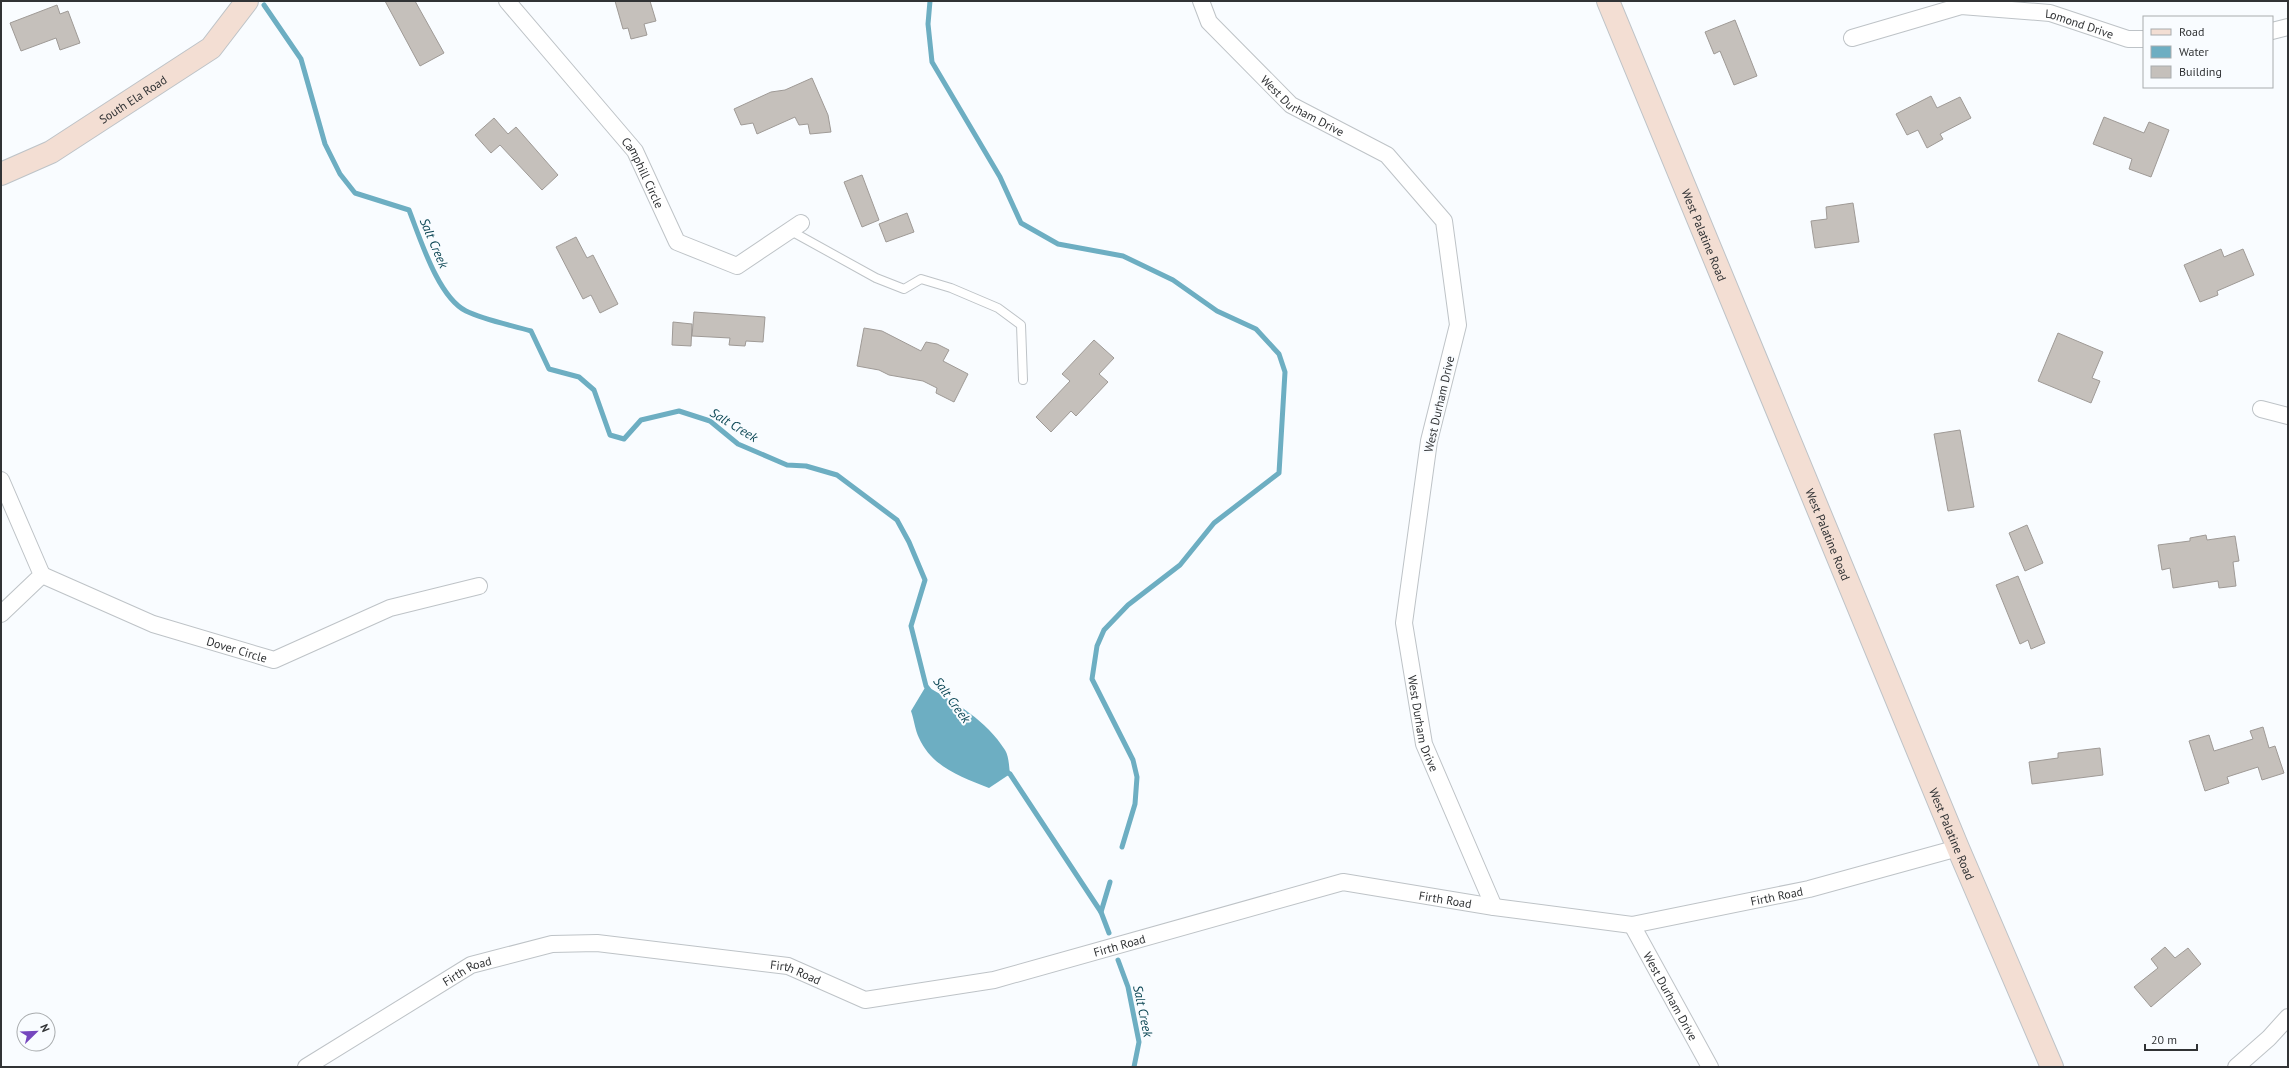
<svg xmlns="http://www.w3.org/2000/svg" width="2289" height="1068" font-family="'PT Sans',sans-serif">
  <style>
    .water { fill: #6daec2 }
    .lines { fill: none; stroke-linecap: round; stroke-linejoin: round }
    .stream { stroke: #6daec2; stroke-width: 5 }
    .building { fill: #c5c0bb; stroke: #9f9a96 }
    .service-casing { stroke: #bec3c7; stroke-width: 10 }
    .minor-casing { stroke: #bec3c7; stroke-width: 18 }
    .secondary-casing { stroke: #bec3c7; stroke-width: 24 }
    .service { stroke: #fff; stroke-width: 8 }
    .minor { stroke: #fff; stroke-width: 16 }
    .secondary { stroke: #f3ded3; stroke-width: 22 }
    .labels { text-anchor: middle; dominant-baseline: central; stroke-width: 4; stroke-linejoin: round; paint-order: stroke }
    .street-label { font-size: 12px; fill: #313335; stroke: #f9fcff }
    .water-label { font-size: 13px; font-style: italic; fill: #0c4755; stroke: #f9fcff }
  </style>
  <rect width="100%" height="100%" fill="#f9fcff"/>
  <path class="water" d="M926 686C955 702 987 721 1005 750 1009 756 1009 767 1010 774L989 788C961 777 932 767 919 738 915 730 914 719 911 711Z"/>
  <g class="lines">
    <g class="stream">
      <path d="M930 1 928 24 932 62 1000 177 1021 223 1058 244 1123 256 1173 280 1217 311 1256 329 1279 354 1285 372 1279 473 1214 523 1180 565 1128 605 1104 630 1097 646 1092 679 1133 760 1137 777 1135 804 1122 847"/>
      <path d="M264 5 301 59 325 144 340 174 355 193 409 210C420 238 438 297 466 311 484 320 511 325 531 331L549 369 579 377 594 390 610 435 624 439 641 420 679 411 710 421 738 444 787 465 806 466 837 475 897 520 909 542 925 580 911 626 926 686 929 690"/>
      <path d="M1005 771 1010 774 1101 912 1109 933"/>
      <path d="M1101 912 1110 882"/>
      <path d="M1118 960 1128 987 1139 1042 1134 1067"/>
    </g>
  </g>
  <g class="building">
    <path d="M385 1H415L444 53 420 66Z"/>
    <path d="M615 1H650L656 21 644 24 647 35 631 39 628 28 623 29Z"/>
    <path d="M57 5 60 14 68 11 80 43 60 50 56 38 21 51 10 23Z"/>
    <path d="M1735 20 1757 76 1734 85 1720 51 1714 54 1705 32Z"/>
    <path d="M812 78 828 115 831 132 810 134 808 124 799 125 795 117 757 134 753 123 741 125 734 109 771 92 785 90Z"/>
    <path d="M1931 96 1937 108 1960 97 1971 118 1940 134 1943 139 1927 148 1918 130 1907 135 1896 114Z"/>
    <path d="M2104 117 2144 133 2149 122 2169 130 2151 177 2129 169 2132 159 2093 144Z"/>
    <path d="M494 118 508 134 516 127 558 175 542 190 500 145 491 153 475 135Z"/>
    <path d="M862 175 879 220 862 227 844 182Z"/>
    <path d="M1853 203 1859 242 1815 248 1811 221 1827 219 1826 207Z"/>
    <path d="M907 213 914 232 886 242 879 224Z"/>
    <path d="M576 237 587 258 593 255 618 304 600 313 591 295 583 299 556 247Z"/>
    <path d="M2221 249 2224 257 2243 249 2254 275 2217 291 2218 295 2200 302 2184 265Z"/>
    <path d="M694 312 765 317 763 342 746 341 745 346 729 345 730 338 692 336Z"/>
    <path d="M673 322 692 324 691 346 672 345Z"/>
    <path d="M864 328 882 331 921 351 926 342 937 344 949 350 943 361 968 374 954 402 936 393 937 388 923 381 889 375 879 370 857 366Z"/>
    <path d="M2058 333 2103 352 2092 378 2100 381 2091 403 2038 381Z"/>
    <path d="M1094 340 1114 358 1099 374 1108 382 1076 416 1071 411 1051 432 1036 417 1070 381 1062 374Z"/>
    <path d="M1960 430 1974 507 1948 511 1934 434Z"/>
    <path d="M2027 525 2043 563 2025 571 2009 533Z"/>
    <path d="M2206 535 2207 540 2235 536 2239 561 2233 562 2236 586 2219 588 2218 581 2173 588 2170 568 2162 570 2158 545 2190 541V538Z"/>
    <path d="M2018 576 2045 643 2031 649 2028 640 2020 644 1996 585Z"/>
    <path d="M2263 727 2269 748 2275 746 2284 773 2262 780 2258 767 2227 777 2229 783 2205 791 2189 741 2209 735 2214 751 2253 739 2250 731Z"/>
    <path d="M2100 748 2103 775 2032 784 2029 762 2058 758V753Z"/>
    <path d="M2165 947 2175 958 2188 948 2201 964 2151 1007 2134 987 2158 968 2151 959Z"/>
  </g>
  <g class="lines">
    <g class="service-casing">
      <path id="service" d="M791 231 876 278 904 289 921 279 951 288 998 308 1021 325 1023 380"/>
    </g>
    <g class="minor-casing">
      <g id="minor">
        <path id="s1" d="M507 1 635 151 677 242 737 266 801 223"/>
        <path id="s2" d="M1201 1 1209 22 1291 105 1387 155 1444 221 1458 325 1429 441 1404 623 1424 744 1494 907"/>
        <path d="M2272 31 2288 27"/>
        <path id="s3" d="M1852 38 1961 6 2050 13 2128 39H2144"/>
        <path d="M2261 409 2288 416"/>
        <path d="M1 480 42 575 1 614"/>
        <path id="s4" d="M42 575 153 624 274 660 390 608 479 586"/>
        <path id="s5" d="M1632 925 1710 1067"/>
        <path id="s6" d="M306 1067 471 965 552 944 597 943 788 966 865 1000 994 980 1343 882 1494 907 1632 925 1809 889 1958 848"/>
        <path d="M2236 1067 2269 1038 2288 1017"/>
      </g>
    </g>
    <g class="secondary-casing">
      <g id="secondary">
        <path id="s7" d="M1608 1 1958 848 2052 1067"/>
        <path id="s8" d="M1 174 51 152 211 48 247 1"/>
      </g>
    </g>
    <use href="#service" class="service"/>
    <use href="#minor" class="minor"/>
    <use href="#secondary" class="secondary"/>
  </g>
  <g class="labels">
    <g class="street-label">
      <text stroke="none"><textPath href="#s3" startOffset="234">Lomond Drive</textPath></text>
      <text stroke="none"><textPath href="#s8" startOffset="152">South Ela Road</textPath></text>
      <text stroke="none"><textPath href="#s2" startOffset="149">West Durham Drive</textPath></text>
      <text stroke="none"><textPath href="#s1" startOffset="220">Camphill Circle</textPath></text>
      <text stroke="none"><textPath href="#s7" startOffset="253">West Palatine Road</textPath></text>
      <text transform="translate(1439 404) rotate(-77)">West Durham Drive</text>
      <text stroke="none"><textPath href="#s7" startOffset="577">West Palatine Road</textPath></text>
      <text stroke="none"><textPath href="#s4" startOffset="209">Dover Circle</textPath></text>
      <text stroke="none"><textPath href="#s2" startOffset="845">West Durham Drive</textPath></text>
      <text stroke="none"><textPath href="#s7" startOffset="901">West Palatine Road</textPath></text>
      <text stroke="none"><textPath href="#s6" startOffset="1532">Firth Road</textPath></text>
      <text stroke="none"><textPath href="#s6" startOffset="1196">Firth Road</textPath></text>
      <text stroke="none"><textPath href="#s6" startOffset="860">Firth Road</textPath></text>
      <text stroke="none"><textPath href="#s6" startOffset="188">Firth Road</textPath></text>
      <text stroke="none"><textPath href="#s6" startOffset="524">Firth Road</textPath></text>
      <text stroke="none"><textPath href="#s5" startOffset="81">West Durham Drive</textPath></text>
    </g>
    <g class="water-label">
      <text transform="translate(434 243) rotate(67)">Salt Creek</text>
      <text transform="translate(734 425) rotate(31)">Salt Creek</text>
      <text transform="translate(952 700) rotate(54)">Salt Creek</text>
      <text transform="translate(1143 1011) rotate(78)">Salt Creek</text>
    </g>
  </g>
  <rect width="2289" height="1068" fill="none" stroke="#313335" stroke-width="4"/>
  <rect x="2143" y="16" width="130" height="72" fill="#f9fcff" stroke="#a9acae"/>
  <rect x="2151" y="29" width="20" height="6" fill="#f3ded3" stroke="#a9acae"/>
  <text x="2179" y="36" font-size="12" fill="#313335">Road</text>
  <rect x="2151" y="46" width="20" height="12" fill="#6daec2" stroke="#a9acae"/>
  <text x="2179" y="56" font-size="12" fill="#313335">Water</text>
  <rect x="2151" y="66" width="20" height="12" fill="#c5c0bb" stroke="#a9acae"/>
  <text x="2179" y="76" font-size="12" fill="#313335">Building</text>
  <g transform="translate(36 1032) rotate(67)"><circle r="19" fill="#f9fcff" stroke="#a9acae"/>
  <path d="M0-3L7 15L0 10L-7 15Z" fill="#7646be"/>
  <text y="-6" font-size="11" font-weight="bold" text-anchor="middle" fill="#313335">N</text>
  </g>
  <path d="M2145 1044v6h52v-6" fill="none" stroke="#313335" stroke-width="2"/>
  <text x="2151" y="1044" font-size="12" fill="#313335" stroke="#f9fcff" stroke-width="3" paint-order="stroke">20 m</text>
</svg>
